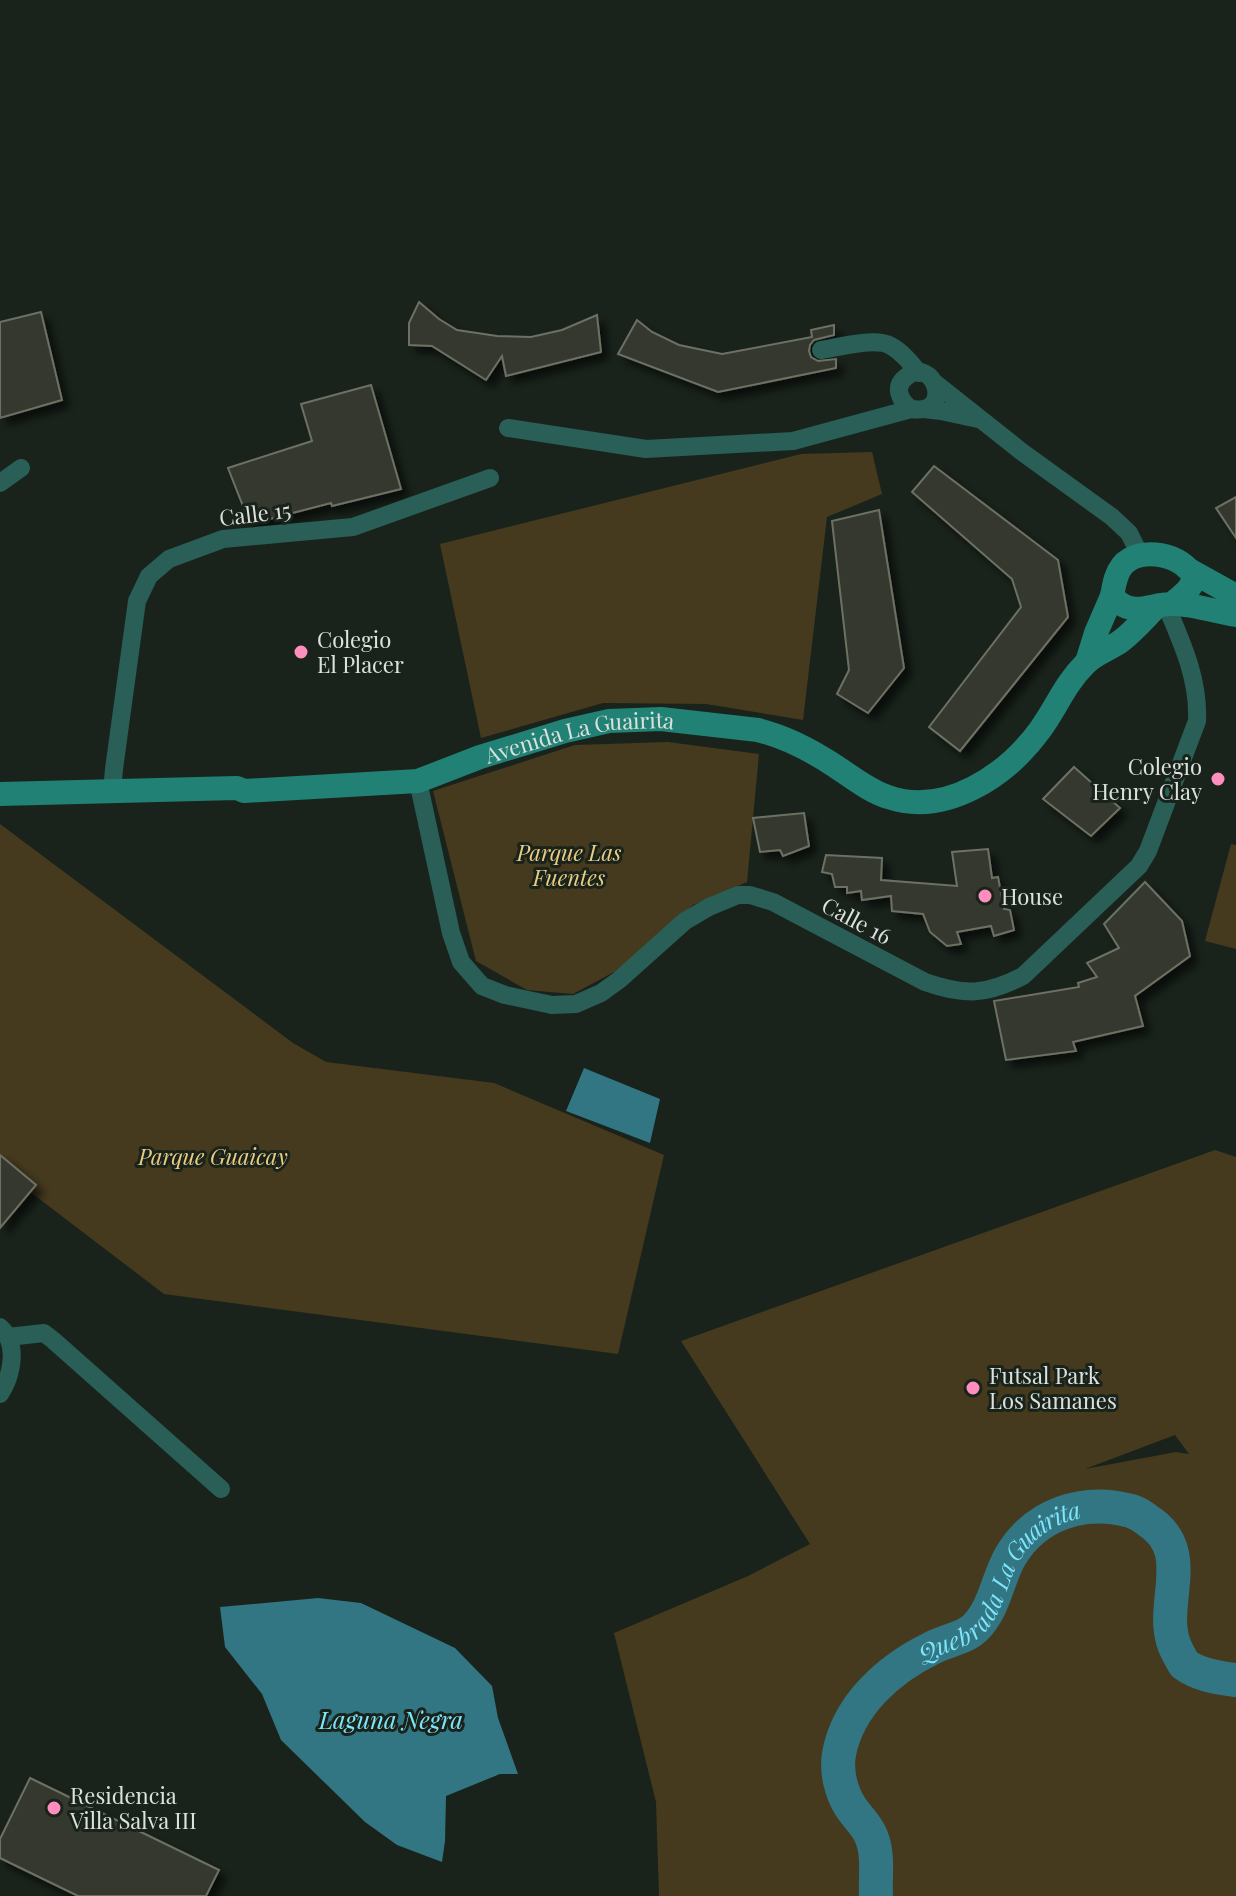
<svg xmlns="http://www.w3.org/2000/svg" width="1236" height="1896" font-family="'Playfair Display',serif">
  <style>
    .green { fill: #453a1e; fill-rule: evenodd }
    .water { fill: #327583 }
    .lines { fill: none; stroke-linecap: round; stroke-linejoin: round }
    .river { stroke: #327583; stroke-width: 34 }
    .building { fill: #35382d; stroke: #6d7063; stroke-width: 2; filter: url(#shadow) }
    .street { stroke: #295f56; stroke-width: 18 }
    .secondary { stroke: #218174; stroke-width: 24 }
    .poi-dot { fill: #fe8ebc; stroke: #19231b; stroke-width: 3 }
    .labels { text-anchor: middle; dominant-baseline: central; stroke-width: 6; stroke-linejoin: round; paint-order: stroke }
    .street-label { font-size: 22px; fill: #dbe1dc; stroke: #19231b }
    .poi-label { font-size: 22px; fill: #dbe1dc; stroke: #19231b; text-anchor: start }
    .park-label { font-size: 22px; font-style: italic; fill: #ebcd82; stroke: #19231b }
    .water-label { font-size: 24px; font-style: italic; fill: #7ee5fa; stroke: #19231b }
  </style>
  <defs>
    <filter id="shadow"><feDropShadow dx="7" dy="7" stdDeviation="4" flood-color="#0009"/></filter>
  </defs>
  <rect width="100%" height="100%" fill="#19231b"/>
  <g class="green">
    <path d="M872 452 882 494 827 517 803 720 706 704 603 703 481 738 440 544 801 454Z"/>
    <path d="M668 742 759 754 747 882 693 905 616 971 573 994 527 990 476 961 433 791 575 745Z"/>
    <path d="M0 824 293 1043 326 1062 494 1083 664 1155 618 1354 164 1294 0 1169Z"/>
    <path d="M1231 844 1236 845V949L1205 941Z"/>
    <path d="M1215 1150 1236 1157V1896H659L656 1802 614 1633 748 1576 810 1544 681 1341ZM1175 1435 1189 1454 1176 1452 1085 1469Z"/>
  </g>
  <g class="water">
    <path d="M584 1068 660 1099 650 1143 566 1111Z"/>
    <path d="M318 1598 361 1603 455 1648 492 1686 498 1718 518 1774H500L446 1796 445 1841 442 1862 397 1845 365 1822 281 1740 262 1694 225 1647 220 1607Z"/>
  </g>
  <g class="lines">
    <path class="river" id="s1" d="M876 1896C875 1876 879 1854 871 1836 867 1825 856 1816 850 1806 841 1792 836 1771 839 1754 848 1705 889 1669 932 1648 945 1641 965 1638 975 1628 995 1608 997 1580 1010 1557 1035 1514 1083 1498 1131 1511 1137 1513 1142 1516 1147 1520 1200 1553 1153 1610 1178 1653 1179 1655 1183 1662 1184 1664 1198 1675 1219 1678 1236 1680"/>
  </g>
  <g class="building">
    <path d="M419 302 439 319 457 330 497 336 531 337 562 330 597 315 601 352 506 376 502 356 486 380 432 346 409 345V323Z"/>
    <path d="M41 312 62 400 0 418V322Z"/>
    <path d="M637 320 652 332 679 345 722 354 812 337 811 330 834 325V335L814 340 810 345 809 351 811 357 818 361 836 359V368L718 392 618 354Z"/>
    <path d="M371 385 401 489 332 506 331 503 250 524 228 468 312 441 301 404Z"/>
    <path d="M934 466 1058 560 1068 617 960 751 929 727 1021 607 1012 579 912 492Z"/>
    <path d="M1236 497V538L1216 508Z"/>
    <path d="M879 510 904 668 868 713 837 694 849 670 832 521Z"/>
    <path d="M1074 767 1120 808 1091 836 1043 799Z"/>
    <path d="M804 813 809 846 783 856 780 850 760 852 753 818Z"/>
    <path d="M988 849 992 878 998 877 1004 909 1010 910 1014 930 994 936 991 926 957 932 961 944 947 946 930 932 923 914 892 911 891 896 862 900 861 891 847 893V887H835L832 874 822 872 826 855 882 858 881 880 957 886 952 852Z"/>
    <path d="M1145 882 1182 921 1190 956 1135 996 1143 1026 1073 1042 1076 1051 1006 1060 994 1001 1079 987 1078 983 1097 977 1087 963 1119 948 1104 924Z"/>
    <path d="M0 1155 36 1185 0 1228Z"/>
    <path d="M30 1778 219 1870 206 1896H78L0 1858V1839Z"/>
  </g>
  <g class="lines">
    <g class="street">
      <path d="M821 350C839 347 876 337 891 346 902 352 911 363 919 373"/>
      <path d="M935 383 1022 452 1112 517 1129 533 1140 555"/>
      <path d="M924 409 941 411 978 419"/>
      <path d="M508 428 646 449 793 441 911 409C955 416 934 354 906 377 893 387 900 401 911 409"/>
      <path d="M0 483 21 468"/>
      <path d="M418 781 451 933 461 962 482 986 505 995 552 1005 576 1004 601 993 619 980 685 921 709 907 738 895H750L773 902 925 982C965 996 986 995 1023 976L1139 866 1148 851 1197 721C1199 679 1182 643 1166 605"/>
      <path d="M112 791 114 769 137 601 149 576 169 559 223 539 353 527 490 478"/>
      <path d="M0 1327C3 1330 6 1333 8 1337 16 1355 10 1379 0 1394"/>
      <path d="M8 1337 44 1333 53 1340 221 1489"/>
    </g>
    <g class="secondary">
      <path d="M1191 571 1236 596"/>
      <path d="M1172 604C1181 596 1191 590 1194 578 1184 554 1139 545 1122 566 1115 575 1114 586 1112 596 1132 619 1148 604 1172 604 1188 603 1218 612 1236 615"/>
      <path d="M1087 662 1096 633 1112 596"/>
      <path id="s2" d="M0 794 237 788 244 791 418 781 480 757 565 731 609 721 661 719 758 730C786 737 811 750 835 766 852 777 869 791 888 797 946 817 1007 775 1040 730 1056 708 1065 684 1085 664 1094 654 1110 649 1121 641 1134 631 1145 618 1156 607"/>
    </g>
  </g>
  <g class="poi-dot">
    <circle cx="301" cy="652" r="8"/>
    <circle cx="1218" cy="779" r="8"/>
    <circle cx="985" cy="896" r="8"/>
    <circle cx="973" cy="1388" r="8"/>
    <circle cx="54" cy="1808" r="8"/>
  </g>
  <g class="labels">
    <g class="street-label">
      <text transform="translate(255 513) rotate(-7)">Calle 15</text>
      <text stroke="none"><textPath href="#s2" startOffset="588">Avenida La Guairita</textPath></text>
      <text transform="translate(857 920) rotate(28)">Calle 16</text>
    </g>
    <g class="poi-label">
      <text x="317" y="639">Colegio<tspan x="317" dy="25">El Placer</tspan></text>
      <text x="1202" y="766" text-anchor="end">Colegio<tspan x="1202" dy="25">Henry Clay</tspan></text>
      <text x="1001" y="896">House</text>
      <text x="989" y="1375">Futsal Park<tspan x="989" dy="25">Los Samanes</tspan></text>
      <text x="70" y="1795">Residencia<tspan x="70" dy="25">Villa Salva III</tspan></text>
    </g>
    <g class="park-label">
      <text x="569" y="852">Parque Las<tspan x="569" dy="25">Fuentes</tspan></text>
      <text x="213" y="1156">Parque Guaicay</text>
    </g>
    <g class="water-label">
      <text stroke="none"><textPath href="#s1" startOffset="398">Quebrada La Guairita</textPath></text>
      <text x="391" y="1719">Laguna Negra</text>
    </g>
  </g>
</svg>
